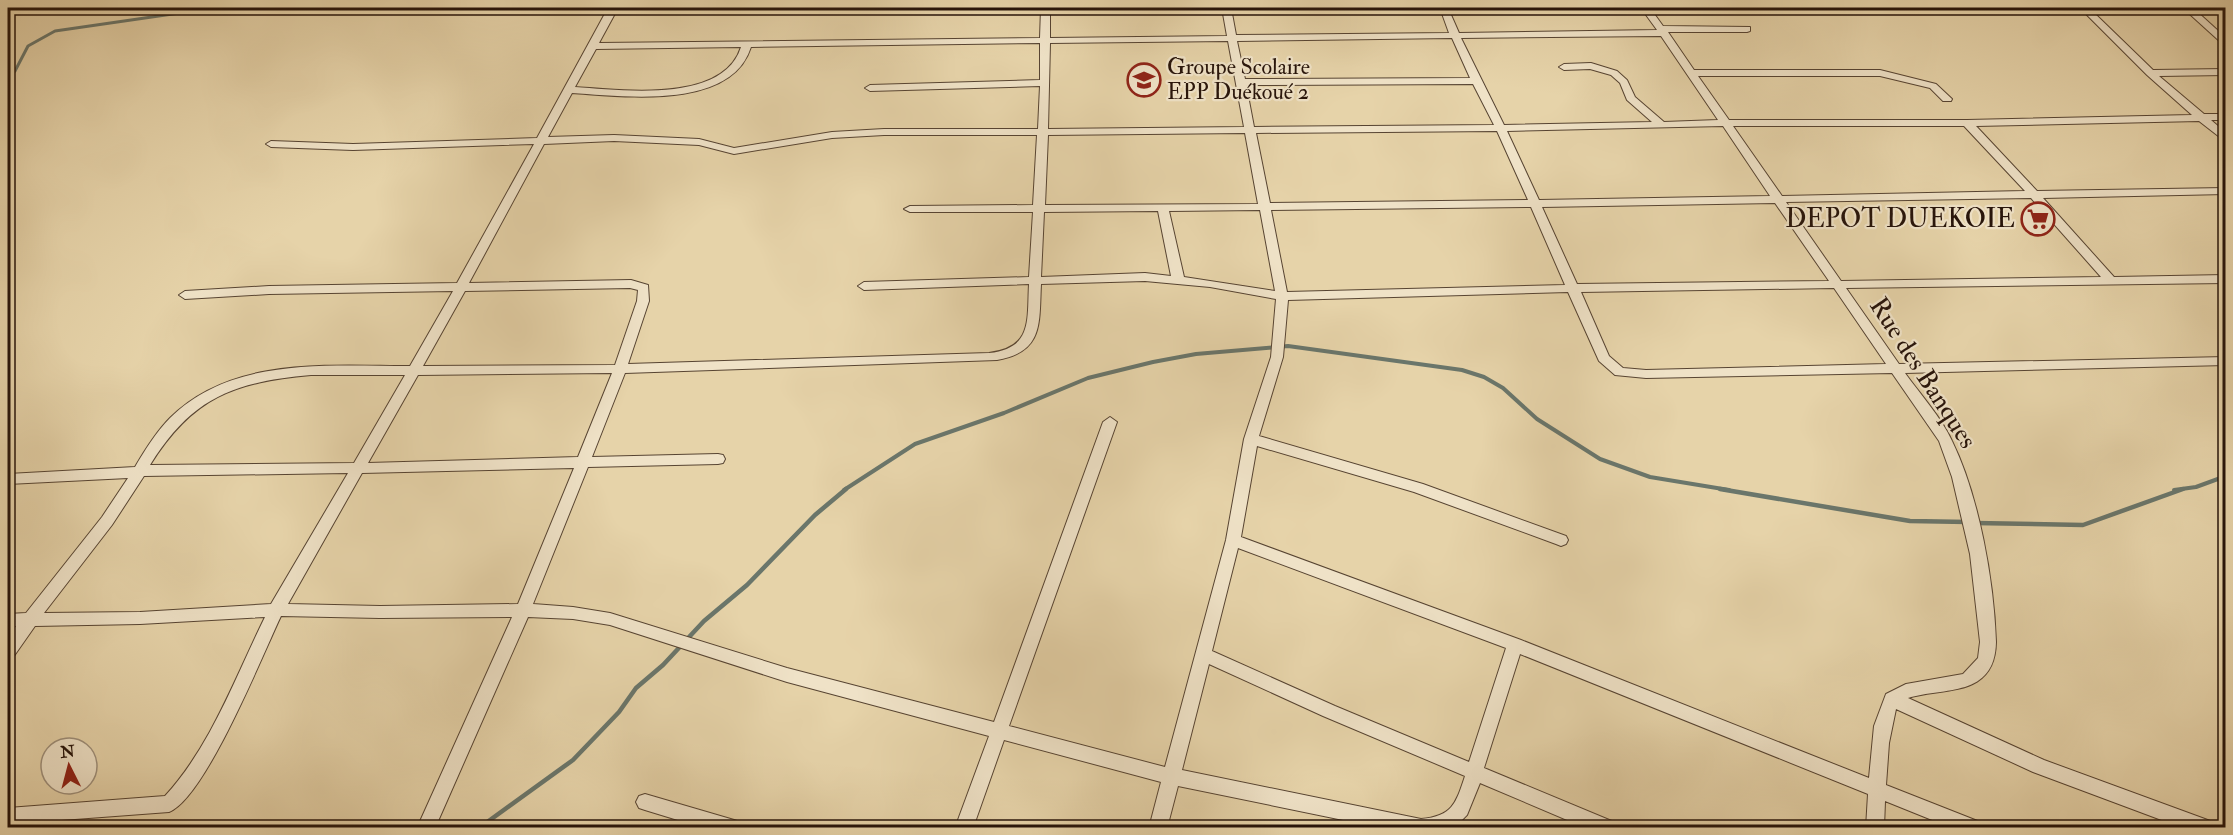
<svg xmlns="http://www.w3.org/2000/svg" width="2233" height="835" font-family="'IM FELL Double Pica',serif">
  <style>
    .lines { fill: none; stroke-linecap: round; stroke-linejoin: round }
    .stream-far2 { stroke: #6a766b; stroke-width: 3 }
    .stream-far1 { stroke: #6a766b; stroke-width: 4 }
    .stream { stroke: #6a766b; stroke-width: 4.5 }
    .street-casing { stroke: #574432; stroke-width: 2 }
    .street { fill: #efe2c7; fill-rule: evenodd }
    .labels { text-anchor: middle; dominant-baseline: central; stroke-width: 4.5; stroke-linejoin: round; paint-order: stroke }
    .far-poi-label { font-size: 22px; fill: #27140a; stroke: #efe2c7; text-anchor: start }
    .poi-label { font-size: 26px; fill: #27140a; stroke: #efe2c7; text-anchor: end }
    .street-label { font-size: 26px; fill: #27140a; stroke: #efe2c7 }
  </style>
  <rect width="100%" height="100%" fill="#e6d3a9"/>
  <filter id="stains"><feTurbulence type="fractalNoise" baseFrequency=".00333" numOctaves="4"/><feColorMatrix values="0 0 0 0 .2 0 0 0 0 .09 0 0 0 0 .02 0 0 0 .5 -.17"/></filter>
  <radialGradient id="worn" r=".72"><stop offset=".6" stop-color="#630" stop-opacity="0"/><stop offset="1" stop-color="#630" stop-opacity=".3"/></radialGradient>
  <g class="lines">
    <path class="stream-far2" d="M8 79 15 71 28 46 55 31 214 8"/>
    <g class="stream-far1">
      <path d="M844 490 915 444 1004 413 1088 378 1153 362 1196 354 1288 346 1462 370 1484 377 1503 388 1537 419 1600 459 1650 477 1729 490"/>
      <path d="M2174 490 2196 487 2226 476"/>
    </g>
    <g class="stream">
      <path d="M1720 489 1910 521 1968 522"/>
      <path d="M1975 523 2083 525 2183 489"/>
      <path d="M479 828 573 760 619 712 636 688 663 665 704 621 747 585 815 515 846 489"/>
    </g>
    <g class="street-casing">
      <g id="street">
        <path d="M608 8H618L599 43 1040 38 1041 8H1050V38L1227 36 1222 8H1231L1236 35 1449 33 1440 8H1448L1459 33 1657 30 1641 8H1650L1663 26 1750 27V31L1747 32H1668L1694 70H1880L1936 84 1952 99 1951 101H1943L1930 88 1880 76H1698L1729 120H1967L2192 115 2147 75 2080 8H2089L2153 70 2226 69V75L2159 76 2204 114H2226V120H2211L2226 133V142L2199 121 1976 126 2037 191 2226 188V194L2043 198 2114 277 2226 275V283L1846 288 1899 364 2226 357V365L1905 373C1920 394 1941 417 1952 441 1979 496 1994 581 1996 642 1995 698 1944 687 1908 698L2044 760 2213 822 2216 828H2183L2033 772 1896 709 1889 743 1886 785 1980 822 1983 828H1952L1885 801 1884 828H1866L1868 794 1520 654 1484 768 1614 822 1617 828H1586L1480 783 1467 815 1454 828H1382L1178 786 1167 828H1149L1161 782 1004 740 973 828H955L989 736 787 682 610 625 573 619 528 617 435 828H417L512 617 380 618 281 616C262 656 205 798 169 812L8 824V808L165 796C211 746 235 678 265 617L140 624 35 626 14 656 8 658V639L16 626H8V614L26 613 102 517 128 478 8 484V474L135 467C145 450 156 432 170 418 232 356 330 366 410 366L453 291 269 294 185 299 179 295 185 291 269 286 457 283 534 144 353 150 271 147 266 144 271 141 353 144 537 138ZM1661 36 1718 120 1664 122 1635 97 1627 80 1617 71 1591 63 1564 64 1559 67 1564 70 1590 69 1611 75 1620 83 1627 100 1652 122 1504 125 1461 38ZM1452 38 1470 78 1245 79 1237 41ZM1228 41 1244 127 1048 129 1050 43ZM1040 43V80L870 85 865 88 870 91 1040 86 1038 129H884L832 132 734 148 699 139 614 135 548 137 572 93C623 96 731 111 751 47ZM741 47C723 104 622 90 575 87L596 49ZM1473 84 1494 125 1254 127 1246 85ZM1723 126 1770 196 1539 200 1507 131ZM1733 126H1964L2025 191 1782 196ZM1497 131 1528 200 1270 203 1256 133ZM1245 133 1258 204 1045 205 1048 135ZM884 135H1037L1033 205 910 206 904 209 910 212H1033L1029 277 864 282 858 286 864 290 1029 284C1027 320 1033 348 989 353L628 364 649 301 648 285 631 280 469 283 544 144 614 141 699 145 734 154 832 138ZM2031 198 2101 277 1841 281 1786 202ZM1775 203 1829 281 1577 284 1542 207ZM1531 207 1565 285 1287 292 1271 210ZM1260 210 1275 291 1184 277 1169 211ZM1158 211 1171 276 1145 273 1041 277 1044 212ZM1145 281 1210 287 1276 299 1271 357 1244 439 1226 540 1165 767 1009 726 1117 422 1110 417 1103 422 994 722 787 668 610 613 573 607 533 604 588 467 718 464 723 463 725 459 723 455 718 454 592 457 625 373 997 360C1044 352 1039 323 1041 284ZM630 288 638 290 637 301 615 365 423 366 465 291ZM1834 288 1886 364 1646 370 1623 368 1609 356 1581 292ZM1568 292 1599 361 1615 375 1646 378 1892 373 1939 441 1952 477 1970 554 1980 642 1978 658 1963 674 1906 684 1886 694 1874 726 1869 778 1521 640 1241 537 1257 446 1414 492 1556 544 1561 546 1566 544 1568 540 1566 536 1423 484 1259 436 1283 357 1288 300ZM612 373 578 457 368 463 418 375ZM311 375H405L354 463 150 465C192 397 234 382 311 375ZM574 468 518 604 380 606 288 604 362 473ZM348 473 271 604 140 612 44 613 112 525 144 476ZM1238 548 1506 648 1469 762 1335 706 1212 651ZM1209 664 1323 716 1465 776C1456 803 1453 816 1421 819L1182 770Z"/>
        <path d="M2183 8H2193L2226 38V47Z"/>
        <path d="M645 794 734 820 740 822 743 828H704L645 810 639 808 636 802 639 796Z"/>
      </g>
    </g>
    <use href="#street" class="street"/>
  </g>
  <defs>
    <g id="school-ring" transform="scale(1.725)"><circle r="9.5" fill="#efe2c7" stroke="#8f2418" stroke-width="1.5"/><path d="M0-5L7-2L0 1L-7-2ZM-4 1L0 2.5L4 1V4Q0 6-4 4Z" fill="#8f2418"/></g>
    <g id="supermarket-ring" transform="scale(1.725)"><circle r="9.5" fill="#efe2c7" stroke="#8f2418" stroke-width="1.5"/><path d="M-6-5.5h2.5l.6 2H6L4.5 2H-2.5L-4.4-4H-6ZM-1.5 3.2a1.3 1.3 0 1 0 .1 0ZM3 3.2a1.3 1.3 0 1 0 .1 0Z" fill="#8f2418"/></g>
  </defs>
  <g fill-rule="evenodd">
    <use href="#school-ring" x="1144" y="80"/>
    <use href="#supermarket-ring" x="2038" y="219"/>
  </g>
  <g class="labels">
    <g class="far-poi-label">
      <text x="1167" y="67">Groupe Scolaire<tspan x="1167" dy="25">EPP Duékoué 2</tspan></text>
    </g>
    <g class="poi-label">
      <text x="2015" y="219">DEPOT DUEKOIE</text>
    </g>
    <g class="street-label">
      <text transform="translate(1923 373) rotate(57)">Rue des Banques</text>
    </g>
  </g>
  <rect width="2233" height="835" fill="none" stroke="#e6d3a9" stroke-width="30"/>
  <rect x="9" y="9" width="2215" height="817" fill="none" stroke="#27140a" stroke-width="3"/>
  <rect x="15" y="15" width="2203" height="805" fill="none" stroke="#27140a" stroke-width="1.5"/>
  <g transform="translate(69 766) rotate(354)"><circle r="28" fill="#efe2c7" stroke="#9f907b" stroke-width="1.5"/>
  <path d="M0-4.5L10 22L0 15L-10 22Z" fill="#8f2418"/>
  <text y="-9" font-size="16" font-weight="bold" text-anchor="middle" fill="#27140a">N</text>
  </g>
  <rect width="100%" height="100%" filter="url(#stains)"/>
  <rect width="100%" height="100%" fill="url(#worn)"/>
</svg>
